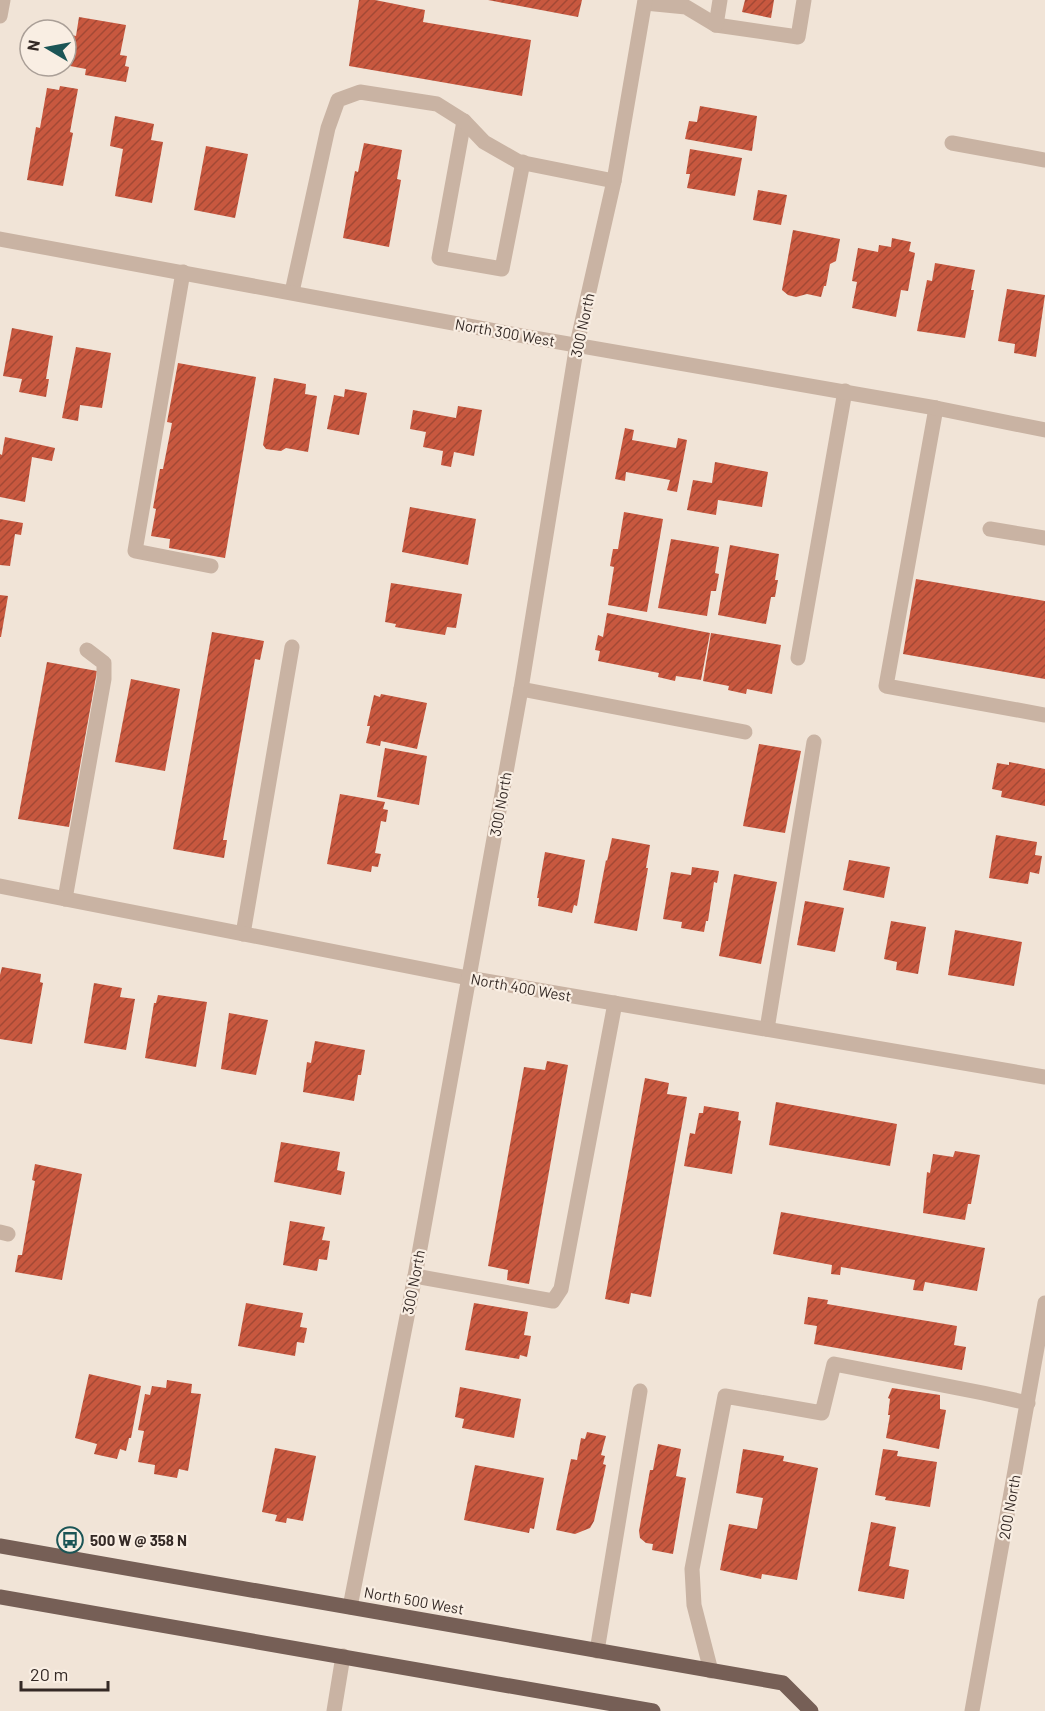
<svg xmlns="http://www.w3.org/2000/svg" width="1045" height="1711" font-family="Barlow,sans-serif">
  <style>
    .building { fill: url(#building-hatch) }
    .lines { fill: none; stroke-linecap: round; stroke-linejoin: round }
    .lane { stroke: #c9b3a3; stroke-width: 15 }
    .street { stroke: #c9b3a3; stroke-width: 15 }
    .primary { stroke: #765f56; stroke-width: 15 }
    .labels { text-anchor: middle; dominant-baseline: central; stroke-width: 4.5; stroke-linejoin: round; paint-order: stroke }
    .street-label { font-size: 15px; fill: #342925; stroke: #f9eee3 }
    .poi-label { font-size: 15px; font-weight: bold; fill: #342925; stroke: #f9eee3; text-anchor: start }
  </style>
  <defs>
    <pattern id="building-hatch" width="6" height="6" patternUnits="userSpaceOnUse" patternTransform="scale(1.5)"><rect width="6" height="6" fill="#c8583f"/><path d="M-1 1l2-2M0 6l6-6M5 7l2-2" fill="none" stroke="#a34935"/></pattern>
  </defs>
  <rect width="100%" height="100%" fill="#f1e4d7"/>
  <g class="building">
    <path d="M359 0H375L425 10 423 22 531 40 522 96 349 66Z"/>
    <path d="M488 0H582L578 17Z"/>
    <path d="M745 0H774L771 18 742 12Z"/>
    <path d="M79 17 126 25 120 55 127 56 125 66 129 67 126 82 85 75 86 69 70 66 72 55 66 54 67 34 76 36Z"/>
    <path d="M60 86 78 89 70 132 73 133 63 186 27 180 36 127 40 128 47 88 59 90Z"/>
    <path d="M700 106 757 116 752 151 685 139 689 121 697 122Z"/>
    <path d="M115 116 154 124 151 140 163 142 152 203 115 196 123 149 110 146Z"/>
    <path d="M364 143 402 150 397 179 401 180 389 247 343 238 355 171 358 172Z"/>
    <path d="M206 146 248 154 235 218 194 210Z"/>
    <path d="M690 149 742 158 735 196 687 188 690 174H686Z"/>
    <path d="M758 190 787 195 781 225 753 220Z"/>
    <path d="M793 230 840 239 836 261 830 264 826 286H824L821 297 807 294 796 297 788 295 782 290Z"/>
    <path d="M892 238 911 242 909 251 915 253 908 291 901 290 896 317 852 308 857 282 852 281 858 248 878 252 879 245 891 247Z"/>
    <path d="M935 263 975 270 971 290H974L965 338 917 331 927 280 932 281Z"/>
    <path d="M1007 289 1045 295 1036 357 1014 353 1015 344 998 341Z"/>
    <path d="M12 328 53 336 46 379H49L46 397 19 392 22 379 3 376Z"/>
    <path d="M76 347 111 353 102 408 80 405 78 421 62 418Z"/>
    <path d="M178 363 256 377 225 558 169 548 170 539 151 536 156 509 153 508 160 469H163L172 423 167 422Z"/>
    <path d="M274 378 306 384 305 394 317 396 308 452 286 448 281 451 266 449 263 445Z"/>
    <path d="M345 389 367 393 359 435 327 429 334 395 344 397Z"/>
    <path d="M458 406 482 410 474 456 454 452 451 467 441 465 443 451 423 447 426 432 410 429 413 410 456 418Z"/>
    <path d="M625 428 634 430 632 440 676 448 678 438 687 440 677 492 667 490 670 480 626 472 625 481 615 479Z"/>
    <path d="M5 437 55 448 52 461 32 457 25 502 0 497V454L2 455Z"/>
    <path d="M715 462 768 472 762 507 718 500 716 515 687 510 693 480 712 483Z"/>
    <path d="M410 507 476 519 468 565 402 552Z"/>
    <path d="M624 512 663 519 647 612 608 605 614 567 610 566 613 549H618Z"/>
    <path d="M0 519 23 523 21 535 15 534 10 566 0 565Z"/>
    <path d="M671 539 719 547 715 573 719 574 716 591H711L707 616 658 608Z"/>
    <path d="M730 545 779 554 775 580H778L775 597H771L766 624 718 615Z"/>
    <path d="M916 579 1045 601V679L903 654Z"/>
    <path d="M391 583 462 594 456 628 447 627 445 635 395 627 396 624 385 622Z"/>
    <path d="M0 595 8 596 1 637H0Z"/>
    <path d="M607 613 710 633 701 680 676 676 675 681 658 677 659 673 598 661 600 651 595 650 598 635 603 637Z"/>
    <path d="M212 632 264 641 260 660 255 659 223 840H227L224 858 173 849Z"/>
    <path d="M711 633 781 645 772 694 747 689 746 694 728 690 729 686 703 681Z"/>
    <path d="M47 662 97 671 69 827 18 819Z"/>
    <path d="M131 679 180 689 165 771 115 762Z"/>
    <path d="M381 694 427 703 417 749 381 741 380 746 366 743 370 726H367L374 695 380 697Z"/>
    <path d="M759 744 801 751 785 833 743 826Z"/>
    <path d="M385 748 427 756 419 805 377 797Z"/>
    <path d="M1009 762 1045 769V806L1001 797 1002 791 992 789 997 763 1009 765Z"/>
    <path d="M340 794 385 802 383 809 388 810 386 822 381 821 375 853 381 854 378 867 372 866 371 872 327 864Z"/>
    <path d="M996 835 1037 842 1035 855 1042 856 1039 874 1030 872 1028 884 989 878Z"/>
    <path d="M612 838 650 845 646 868H648L637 931 594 923 606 860 607 861Z"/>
    <path d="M545 852 585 860 577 906 574 905 572 913 538 906 539 898H537Z"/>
    <path d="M849 860 890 867 884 898 843 890Z"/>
    <path d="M692 867 719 871 717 883 714 882 708 921H706L704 932 681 928 682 922 663 919 671 872 691 875Z"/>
    <path d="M734 874 777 882 761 964 719 956Z"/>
    <path d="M805 901 844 908 835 952 797 945Z"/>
    <path d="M891 921 926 927 918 974 896 970 897 962 884 959Z"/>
    <path d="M955 930 1022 942 1014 986 948 975Z"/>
    <path d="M2 967 41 974 40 982 43 983 32 1044 0 1039V975Z"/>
    <path d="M94 983 122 988 120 997 135 999 126 1050 84 1043Z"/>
    <path d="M158 995 207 1002 196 1067 145 1058 154 1003H156Z"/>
    <path d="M229 1013 268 1020 256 1075 221 1069Z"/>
    <path d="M315 1041 365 1050 361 1075H358L354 1101 303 1092 307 1062 311 1063Z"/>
    <path d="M547 1061 568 1065 529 1284 507 1280 508 1270 488 1266 524 1067 545 1070Z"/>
    <path d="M645 1078 669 1083 667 1094 687 1097 651 1297 631 1293 629 1304 605 1299Z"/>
    <path d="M776 1102 897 1124 890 1166 769 1145Z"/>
    <path d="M704 1106 739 1112 738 1120 741 1121 732 1174 684 1166 690 1133 695 1134 699 1113H703Z"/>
    <path d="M281 1142 340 1152 337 1170 345 1172 341 1195 274 1182Z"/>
    <path d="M955 1151 980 1155 971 1204H968L965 1220 923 1213 927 1172 930 1173 933 1154 953 1157Z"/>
    <path d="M35 1164 82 1174 62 1280 15 1272 18 1255H22L35 1181 32 1180Z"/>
    <path d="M781 1212 985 1248 977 1291 925 1282 923 1291 913 1290 915 1280 841 1267 840 1275 831 1274 832 1265 773 1254Z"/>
    <path d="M290 1221 325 1227 322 1240 330 1241 327 1260 319 1259 317 1271 283 1265Z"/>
    <path d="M808 1297 828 1300 827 1304 957 1326 954 1345 966 1347 962 1370 814 1344 817 1326 804 1324Z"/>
    <path d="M246 1303 303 1313 300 1327 307 1328 304 1343 297 1342 295 1356 238 1346Z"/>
    <path d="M474 1303 528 1312 524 1335 531 1336 527 1357 520 1355 519 1359 465 1350Z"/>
    <path d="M89 1374 141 1386 131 1438H129L126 1451 120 1449 117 1459 94 1454 97 1444 75 1438Z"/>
    <path d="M167 1380 192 1384 191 1393 201 1394 188 1471 179 1469 177 1478 154 1474 155 1465 138 1462 144 1431 138 1430 145 1394 150 1395 152 1386 166 1388Z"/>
    <path d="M460 1387 521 1399 514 1438 462 1428 464 1419 455 1417Z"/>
    <path d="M892 1388 940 1395V1409L946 1410 939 1449 886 1438 890 1415H888L890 1399 888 1398Z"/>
    <path d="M587 1432 606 1436 601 1455 605 1456 603 1464 606 1465 594 1521 590 1528 575 1534 556 1530 571 1459 577 1460 581 1438 585 1439Z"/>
    <path d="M658 1444 681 1449 676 1476 686 1478 673 1554 652 1550 653 1544 646 1543 640 1538 639 1531 650 1470H653Z"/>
    <path d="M275 1448 316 1456 303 1521 287 1518 286 1523 275 1521 277 1515 262 1512Z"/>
    <path d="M743 1449 784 1456 783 1461 818 1468 797 1580 762 1574 761 1579 720 1570 729 1524 757 1529 763 1498 736 1493Z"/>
    <path d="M883 1449 898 1451 897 1456 937 1462 930 1507 885 1500 886 1497 875 1495Z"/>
    <path d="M475 1465 544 1478 534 1529 530 1528 529 1533 464 1520Z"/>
    <path d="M871 1522 896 1527 889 1566 909 1570 904 1599 858 1591Z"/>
  </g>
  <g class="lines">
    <g class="lane">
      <path d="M645 3 686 7 716 25 798 37 804 0"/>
      <path d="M716 25 720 0"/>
      <path d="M464 121 439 258 502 269 523 162"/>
      <path d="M952 143 1045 160"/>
      <path d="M183 272 135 551 211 566"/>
      <path d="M292 292 328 128 338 100 360 92 437 104 464 121 484 142 519 162 614 181"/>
      <path d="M936 408 886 686 1045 715"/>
      <path d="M990 529 1045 538"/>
      <path d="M798 658 845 391"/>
      <path d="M521 689 745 732"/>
      <path d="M65 899 104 679V663L87 650"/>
      <path d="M243 934 292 647"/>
      <path d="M767 1029 814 742"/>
      <path d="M0 1232 8 1234"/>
      <path d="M415 1276 553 1301 561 1289 615 1003"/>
      <path d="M597 1651 640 1391"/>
      <path d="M711 1671 694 1605 692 1569 725 1396 822 1413 834 1364 983 1393 1028 1403"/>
    </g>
    <g class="street">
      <path d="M0 16 3 0"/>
      <path d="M0 239 512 334 936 408 1045 430"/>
      <path d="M0 886 468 978 1045 1077"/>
      <path d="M350 1607 415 1276 521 689 577 344 614 181 645 0"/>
      <path d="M334 1711 343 1656"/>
      <path d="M972 1711 1045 1303"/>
    </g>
    <g class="primary">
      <path d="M0 1546 783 1683 811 1711"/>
      <path d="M0 1597 653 1711"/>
    </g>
  </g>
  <defs>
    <g id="bus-ring" transform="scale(1.35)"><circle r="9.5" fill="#f9eee3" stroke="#1b5556" stroke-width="1.5"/><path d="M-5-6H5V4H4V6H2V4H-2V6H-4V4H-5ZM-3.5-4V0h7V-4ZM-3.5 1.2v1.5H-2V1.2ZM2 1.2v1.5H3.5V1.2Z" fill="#1b5556"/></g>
  </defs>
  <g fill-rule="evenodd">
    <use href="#bus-ring" x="70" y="1540"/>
  </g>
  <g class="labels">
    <g class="street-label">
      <text transform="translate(582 325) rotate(-78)">300 North</text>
      <text transform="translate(505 332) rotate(10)">North 300 West</text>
      <text transform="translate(500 804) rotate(-80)">300 North</text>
      <text transform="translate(521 987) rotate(10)">North 400 West</text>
      <text transform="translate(413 1282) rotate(-79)">300 North</text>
      <text transform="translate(1009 1507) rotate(-80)">200 North</text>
      <text transform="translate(414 1600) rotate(10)">North 500 West</text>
    </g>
    <g class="poi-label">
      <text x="90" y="1540">500 W @ 358 N</text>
    </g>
  </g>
  <g transform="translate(48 48) rotate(280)"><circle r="28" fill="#f9eee3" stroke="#aa9f97" stroke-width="1.5"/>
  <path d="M0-4.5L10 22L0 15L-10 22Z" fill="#1b5556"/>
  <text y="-9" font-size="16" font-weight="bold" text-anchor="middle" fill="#342925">N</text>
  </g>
  <path d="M21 1681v9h87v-9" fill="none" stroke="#342925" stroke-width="3"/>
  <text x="30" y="1681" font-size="18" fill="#342925" stroke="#f9eee3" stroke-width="4.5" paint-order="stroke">20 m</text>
</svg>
